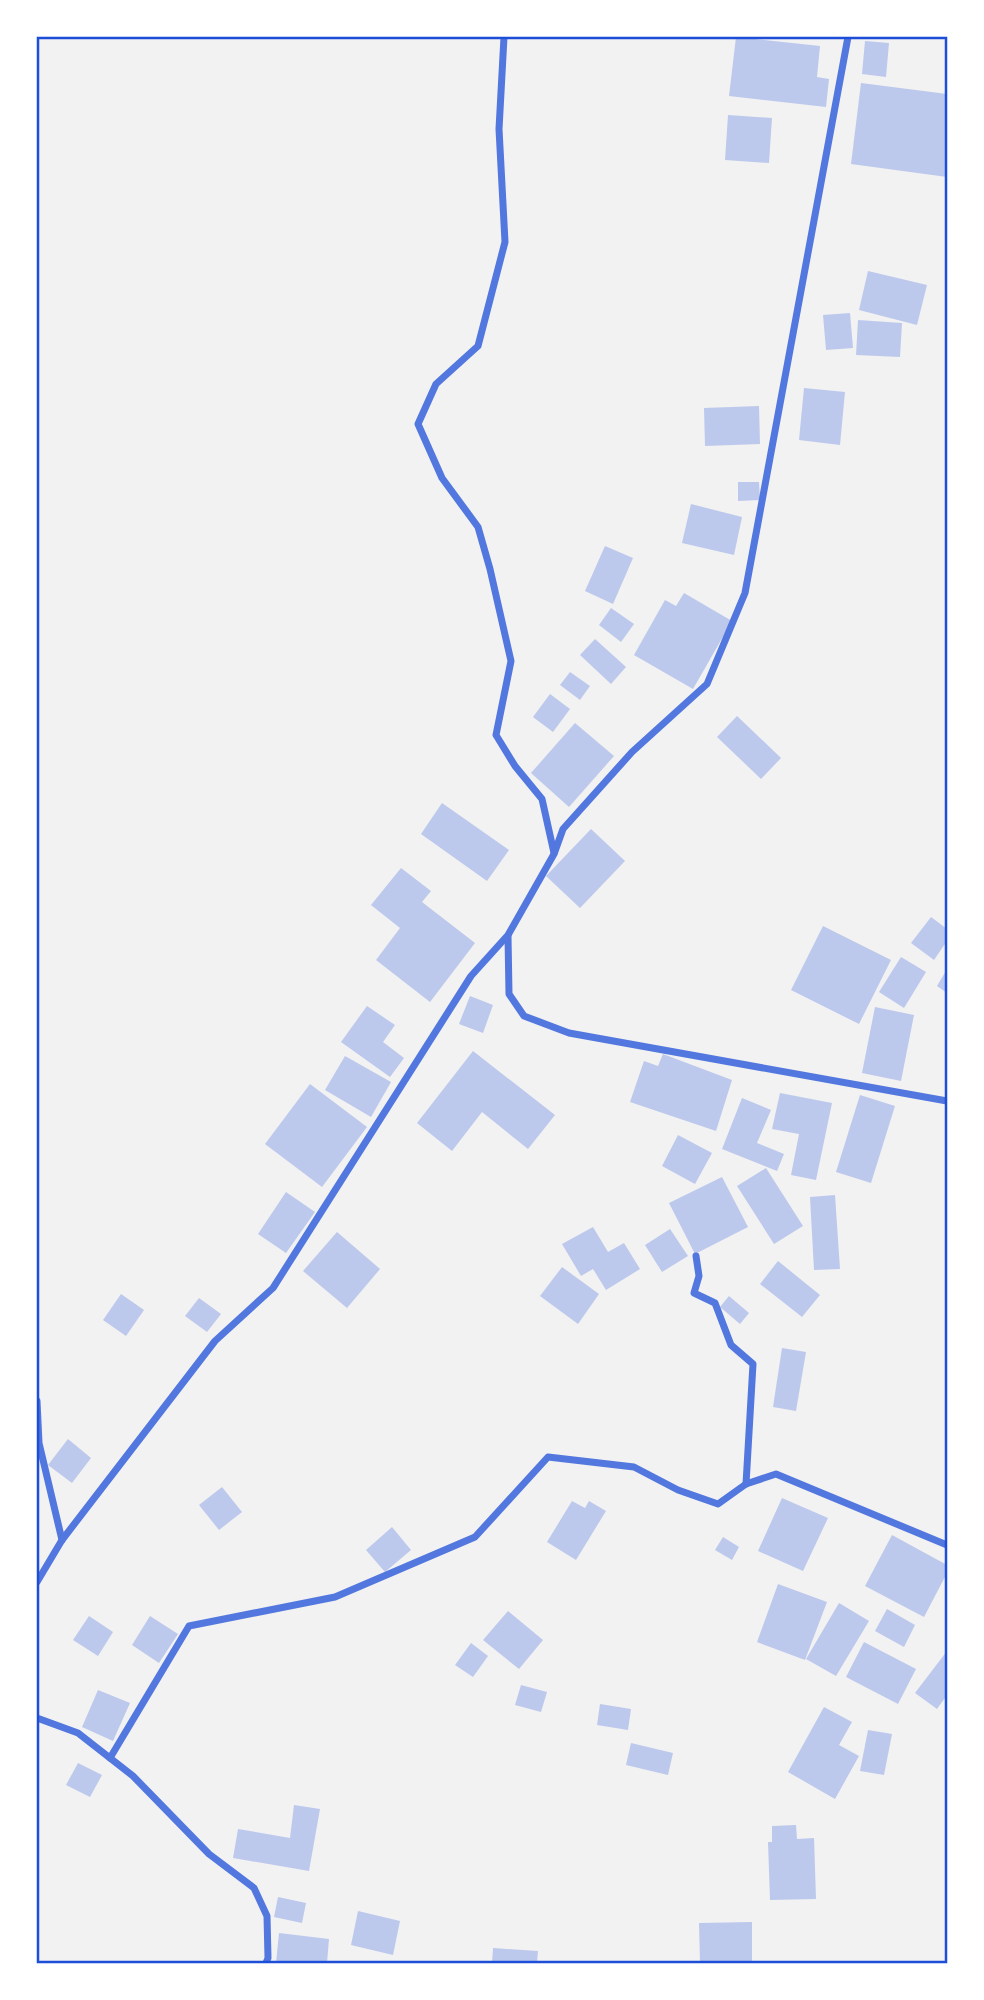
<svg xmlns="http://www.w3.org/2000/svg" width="984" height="2000" font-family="'Alegreya Sans',sans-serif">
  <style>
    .building { fill: #bdc9ec }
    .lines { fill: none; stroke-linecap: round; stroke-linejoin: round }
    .minor { stroke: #5277de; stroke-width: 7 }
    .neatline { fill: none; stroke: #1d4ed8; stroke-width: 2.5 }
  </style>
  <rect width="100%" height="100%" fill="#f2f2f2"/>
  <g class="building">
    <path d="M736 37 820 46 817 77 829 79 826 107 729 96Z"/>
    <path d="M865 41 889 43 886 77 862 74Z"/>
    <path d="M861 83 947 94V177L851 164Z"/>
    <path d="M728 115 772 118 769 163 725 160Z"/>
    <path d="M868 271 927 285 917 325 859 310Z"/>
    <path d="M850 313 853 348 826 350 823 315Z"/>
    <path d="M858 320 902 323 900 357 856 355Z"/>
    <path d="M804 388 845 392 840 445 799 440Z"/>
    <path d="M759 406 760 444 705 446 704 408Z"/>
    <path d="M738 482H759L760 500 738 501Z"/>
    <path d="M691 504 742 517 734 555 682 543Z"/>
    <path d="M605 546 633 558 613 604 585 591Z"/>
    <path d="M684 593 732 621 693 689 634 655 665 600 676 606Z"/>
    <path d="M611 608 634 624 621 642 599 625Z"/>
    <path d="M595 639 626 667 611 684 580 655Z"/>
    <path d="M570 672 590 686 580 700 560 685Z"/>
    <path d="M550 694 570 709 553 732 533 717Z"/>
    <path d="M737 716 781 758 761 779 717 737Z"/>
    <path d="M575 723 614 756 569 807 531 773Z"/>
    <path d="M442 803 509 850 487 881 421 834Z"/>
    <path d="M591 829 625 861 580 908 546 876Z"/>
    <path d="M401 868 431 891 422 902 475 943 430 1002 376 960 400 928 371 905Z"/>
    <path d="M931 917 947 929V941L934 960 911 943Z"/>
    <path d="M823 926 891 960 859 1024 791 990Z"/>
    <path d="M901 957 926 972 904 1008 879 992Z"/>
    <path d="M947 969V993L937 986Z"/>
    <path d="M470 996 493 1005 483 1033 459 1024Z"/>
    <path d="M367 1006 395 1025 383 1042 404 1058 390 1077 341 1042Z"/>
    <path d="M875 1007 914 1015 901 1081 862 1073Z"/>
    <path d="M473 1051 555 1115 528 1149 482 1112 452 1151 417 1123Z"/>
    <path d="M663 1054 732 1080 716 1131 630 1102 644 1061 658 1066Z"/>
    <path d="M345 1056 391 1082 371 1117 325 1090Z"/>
    <path d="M310 1084 367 1127 322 1187 265 1144Z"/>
    <path d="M780 1093 832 1103 816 1180 791 1175 799 1134 772 1129Z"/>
    <path d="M860 1095 895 1106 871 1183 836 1172Z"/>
    <path d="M742 1098 771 1110 757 1143 784 1154 777 1171 722 1149Z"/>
    <path d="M678 1135 712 1153 695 1184 662 1166Z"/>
    <path d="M766 1168 803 1226 774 1244 737 1186Z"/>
    <path d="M722 1177 748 1227 695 1254 669 1203Z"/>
    <path d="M286 1192 315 1212 286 1253 258 1234Z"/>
    <path d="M835 1195 840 1269 814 1270 810 1197Z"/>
    <path d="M593 1227 608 1252 624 1243 640 1269 606 1290 593 1269 581 1276 562 1244Z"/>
    <path d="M670 1229 688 1256 662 1272 645 1245Z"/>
    <path d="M337 1232 380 1269 347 1308 303 1271Z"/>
    <path d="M778 1261 820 1295 802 1317 760 1284Z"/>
    <path d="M562 1267 599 1294 578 1324 540 1296Z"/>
    <path d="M121 1294 144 1310 126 1336 103 1320Z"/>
    <path d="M729 1296 749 1313 740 1324 720 1307Z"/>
    <path d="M199 1298 221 1314 207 1332 185 1316Z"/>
    <path d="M782 1348 806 1352 796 1411 773 1407Z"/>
    <path d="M68 1439 91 1458 72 1483 48 1465Z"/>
    <path d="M222 1487 242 1512 219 1530 199 1505Z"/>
    <path d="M782 1498 828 1518 803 1571 758 1551Z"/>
    <path d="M572 1501 585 1508 589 1501 606 1511 576 1560 547 1542Z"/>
    <path d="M392 1527 411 1550 385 1572 366 1550Z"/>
    <path d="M892 1535 947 1565V1573L924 1617 865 1586Z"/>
    <path d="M723 1537 739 1547 732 1560 715 1550Z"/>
    <path d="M778 1584 827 1602 805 1660 757 1642Z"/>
    <path d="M839 1603 869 1621 836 1676 806 1659Z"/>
    <path d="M887 1609 915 1625 904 1647 875 1631Z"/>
    <path d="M508 1611 543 1640 519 1669 483 1640Z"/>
    <path d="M89 1616 113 1632 98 1656 73 1640Z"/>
    <path d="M150 1616 178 1634 159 1663 132 1645Z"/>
    <path d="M864 1642 916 1669 898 1704 846 1677Z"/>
    <path d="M471 1643 488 1656 473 1677 455 1665Z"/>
    <path d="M947 1651V1695L937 1709 915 1693Z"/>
    <path d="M521 1685 547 1692 541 1712 515 1705Z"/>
    <path d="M98 1690 130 1703 113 1741 82 1727Z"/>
    <path d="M600 1704 631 1709 628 1730 597 1725Z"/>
    <path d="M824 1707 852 1722 839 1745 859 1756 835 1799 788 1772Z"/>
    <path d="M868 1730 892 1734 884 1775 860 1771Z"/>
    <path d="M631 1743 673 1753 668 1775 626 1765Z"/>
    <path d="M78 1763 102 1775 90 1797 66 1785Z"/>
    <path d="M294 1805 320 1809 309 1871 233 1858 238 1829 290 1838Z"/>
    <path d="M796 1825 797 1839 814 1838 816 1899 770 1900 768 1842H772V1826Z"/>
    <path d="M278 1897 306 1903 302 1923 274 1917Z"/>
    <path d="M358 1911 400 1921 393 1955 351 1945Z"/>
    <path d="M752 1922V1963H700L699 1923Z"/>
    <path d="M279 1933 329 1939 327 1963H276Z"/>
    <path d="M493 1948 538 1951 537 1963H492Z"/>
  </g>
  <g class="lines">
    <g class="minor">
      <path d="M504 37 499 129 505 242 478 346 436 384 418 424 442 478 478 527 490 569 511 661 496 735 515 766 542 799 554 853"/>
      <path d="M508 936 509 994 524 1016 569 1033 947 1101"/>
      <path d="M696 1256 699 1276 694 1293 715 1303 731 1345 753 1364 746 1484"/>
      <path d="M37 1401 39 1443 62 1540"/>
      <path d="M37 1582 62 1540 215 1341 273 1288 471 976 508 935 554 854 563 829 632 752 707 684 745 593 848 37"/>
      <path d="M37 1718 78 1733 133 1776 209 1854 254 1888 267 1916 268 1958 266 1963"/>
      <path d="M110 1758 189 1626 335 1597 475 1537 548 1457 634 1467 678 1490 718 1504 746 1484 776 1474 947 1545"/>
    </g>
  </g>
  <rect width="984" height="2000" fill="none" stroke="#ffffff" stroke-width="77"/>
  <rect x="38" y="38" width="908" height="1924" class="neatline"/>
</svg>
